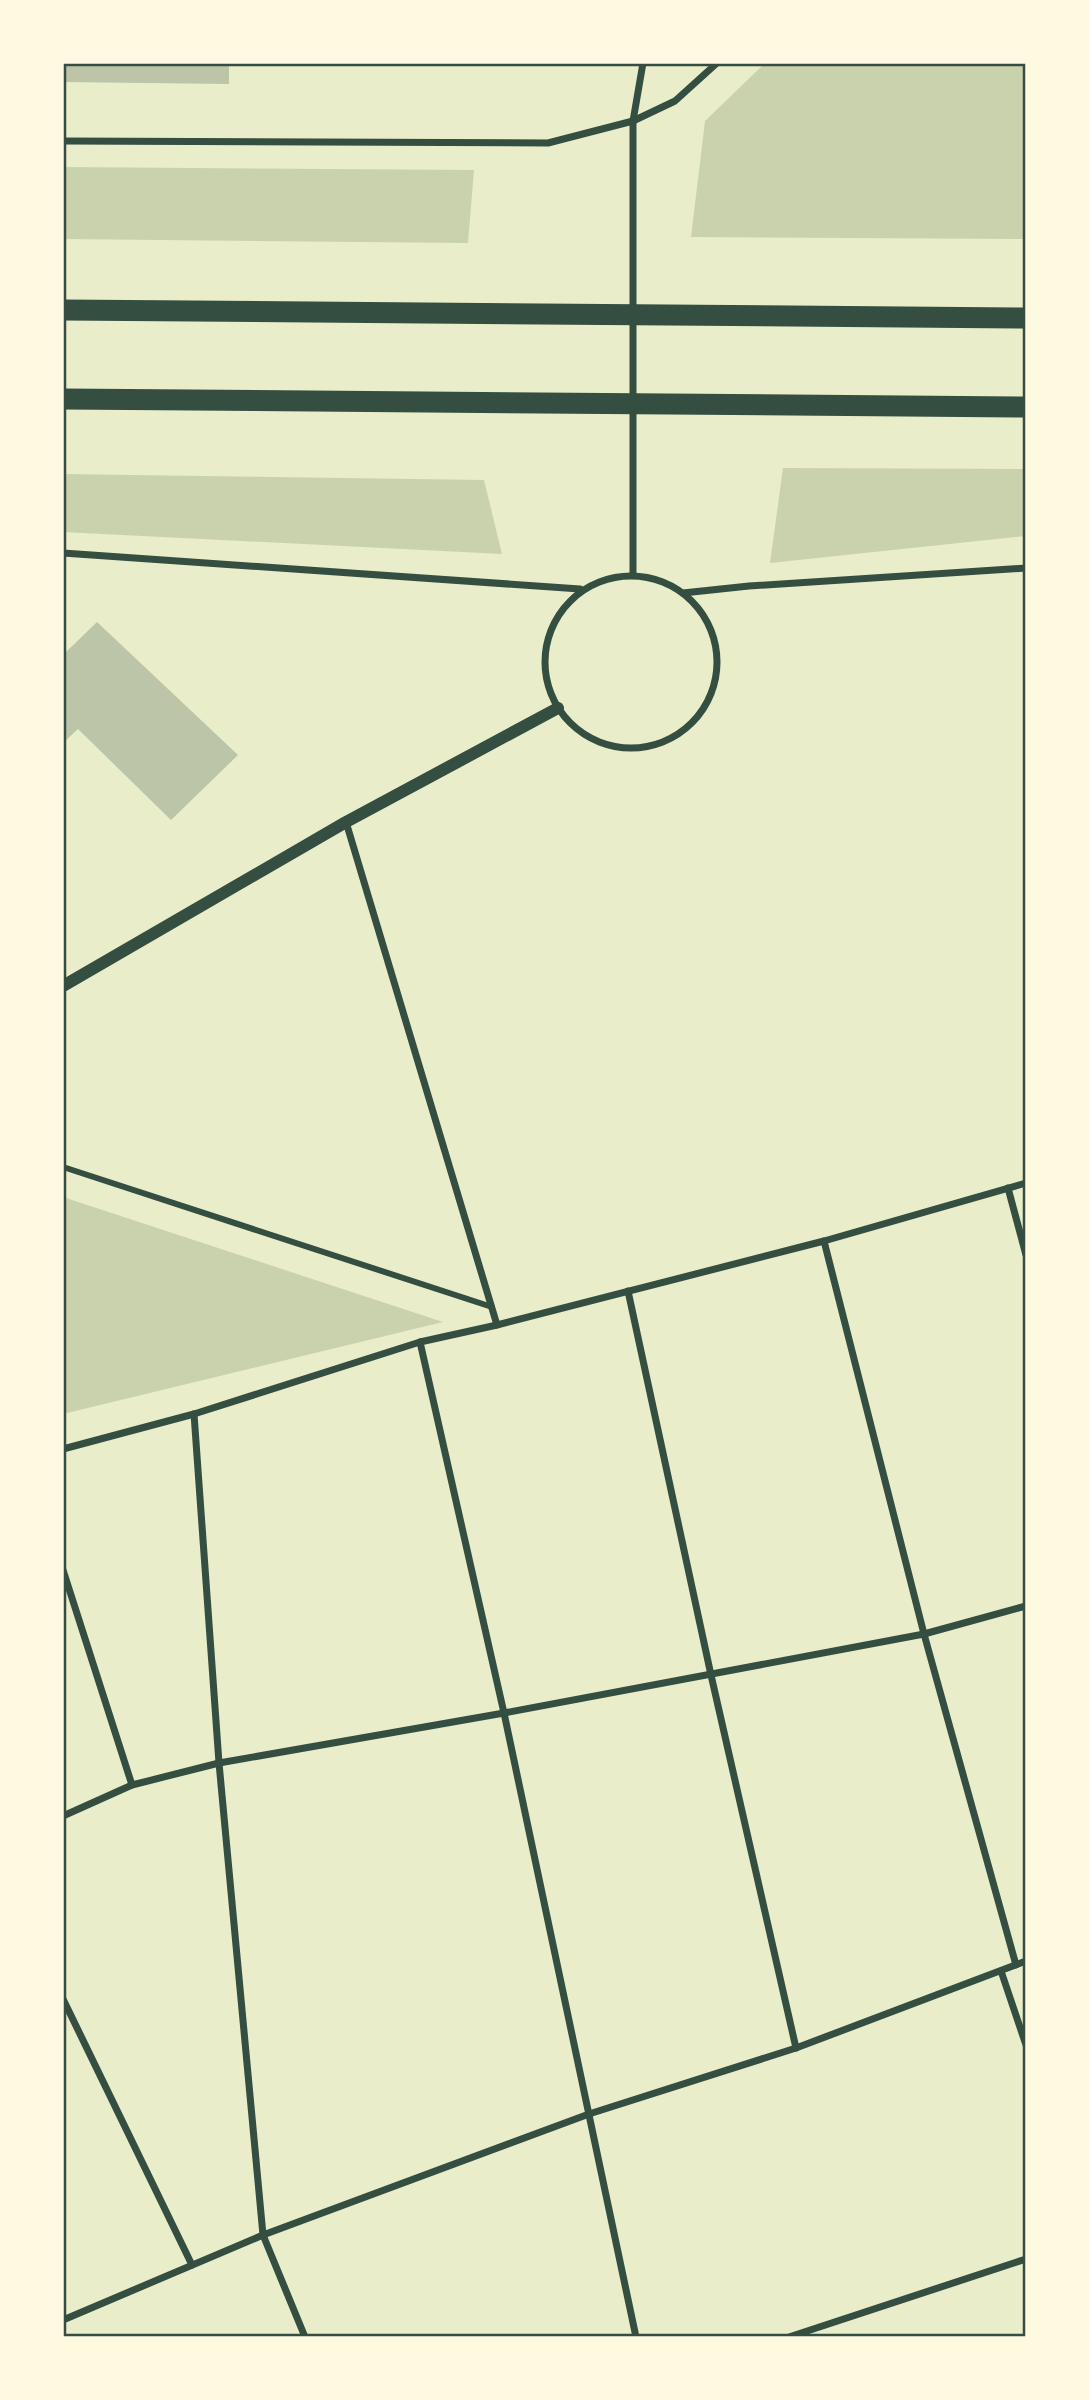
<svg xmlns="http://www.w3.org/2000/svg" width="1089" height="2400" font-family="'Space Grotesk',sans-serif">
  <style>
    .green { fill: #cad2ad }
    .building { fill: #bcc5a7 }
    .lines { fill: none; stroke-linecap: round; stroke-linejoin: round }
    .pedestrian { stroke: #344e41; stroke-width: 6 }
    .minor { stroke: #344e41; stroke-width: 7 }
    .tertiary { stroke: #344e41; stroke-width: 12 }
    .motorway { stroke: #344e41; stroke-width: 21 }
    .neatline { fill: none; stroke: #344e41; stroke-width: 2.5 }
  </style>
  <rect width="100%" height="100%" fill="#e9edc9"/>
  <g class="green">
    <path d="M765 63H1026V239L691 237 705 121Z"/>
    <path d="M63 167 474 170 468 243 63 239Z"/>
    <path d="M783 468 1026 469V536L770 563Z"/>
    <path d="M63 474 484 480 502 554 63 532Z"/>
    <path d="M63 1197 443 1322 63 1414Z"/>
  </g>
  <g class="building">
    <path d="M63 63H229V84L63 82Z"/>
    <path d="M97 622 238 755 171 820 78 729 63 743V655Z"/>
  </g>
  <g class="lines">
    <path class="pedestrian" d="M63 1167 492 1307"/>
    <g class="minor">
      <path d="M63 141 548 143 633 121 675 101 717 63"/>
      <path d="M63 553 580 589"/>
      <path d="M633 575V121L643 63"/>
      <circle cx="631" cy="662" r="86"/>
      <path d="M683 593 749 586 1026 568"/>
      <path d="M346 822 497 1325"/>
      <path d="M1008 1188 1026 1255"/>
      <path d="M824 1241 924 1634 1016 1965"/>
      <path d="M628 1291 711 1675 796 2048"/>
      <path d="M420 1342 504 1713 636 2337"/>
      <path d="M194 1414 219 1763 263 2235 305 2337"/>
      <path d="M63 1449 194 1414 420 1342 497 1325 824 1241 1026 1183"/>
      <path d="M63 1570 132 1785"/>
      <path d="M63 1816 132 1785 219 1763 504 1713 924 1634 1026 1606"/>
      <path d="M1001 1971 1026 2045"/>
      <path d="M63 1999 192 2265"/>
      <path d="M63 2320 263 2235 589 2114 796 2048 1026 1961"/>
      <path d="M789 2337 1026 2259"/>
    </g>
    <path class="tertiary" d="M63 986 346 822 558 708"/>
    <g class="motorway">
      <path d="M63 310 1026 318"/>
      <path d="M63 399 1026 407"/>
    </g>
  </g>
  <rect width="1089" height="2400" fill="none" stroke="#fefae0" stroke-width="130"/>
  <rect x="65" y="65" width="959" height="2270" class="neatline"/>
</svg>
